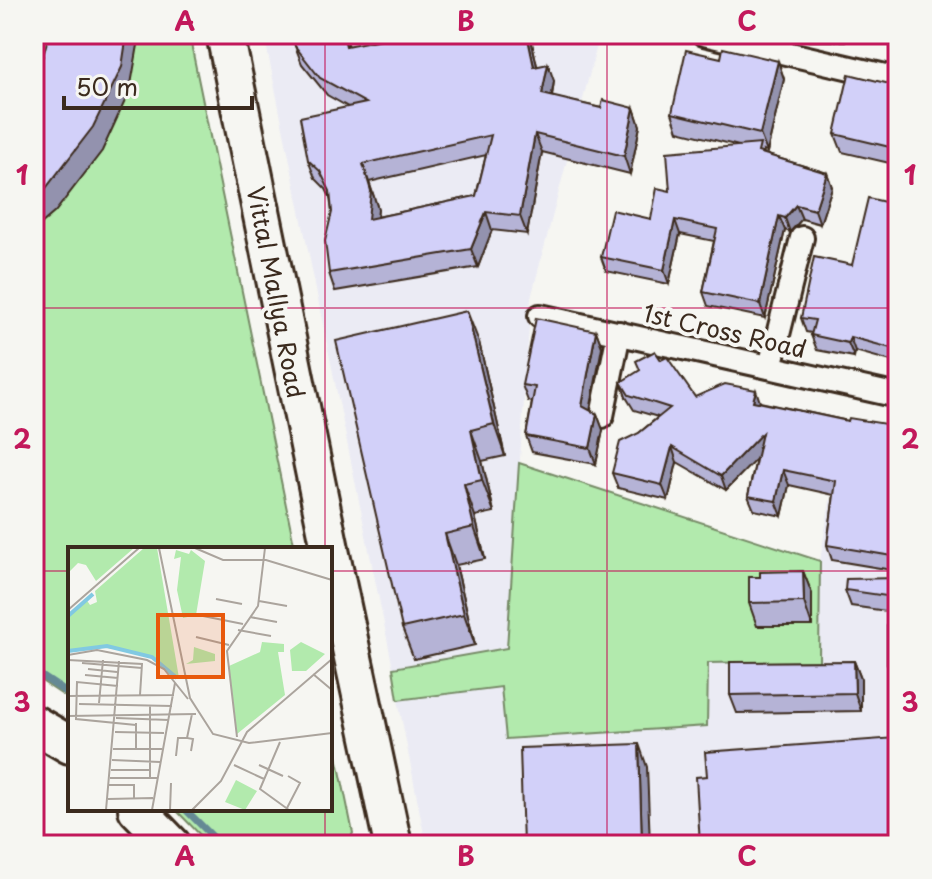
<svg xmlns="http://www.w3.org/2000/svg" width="932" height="879" font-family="'Playpen Sans',sans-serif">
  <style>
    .built { fill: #ebebf4 }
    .green { fill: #b2eaad; stroke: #768a66; stroke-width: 2 }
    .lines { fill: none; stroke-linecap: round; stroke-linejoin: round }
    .stream { stroke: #658994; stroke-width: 7 }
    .street-casing { stroke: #3b2a1e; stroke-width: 28 }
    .primary-casing { stroke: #3b2a1e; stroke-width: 42 }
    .street { stroke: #f6f6f2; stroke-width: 22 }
    .primary { stroke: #f6f6f2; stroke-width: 36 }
    .wall { fill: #b5b3d6; stroke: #3b2a1e; stroke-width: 2; fill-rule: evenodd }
    .shaded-wall { fill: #9392ae; stroke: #3b2a1e; stroke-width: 2 }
    .building { fill: #d2d0f9; stroke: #3b2a1e; stroke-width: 2; fill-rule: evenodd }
    .grid { fill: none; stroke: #c2185b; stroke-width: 2; stroke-opacity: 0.55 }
    .labels { text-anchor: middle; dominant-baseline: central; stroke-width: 8; stroke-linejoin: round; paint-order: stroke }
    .street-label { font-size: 24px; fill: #3b2a1e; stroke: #f6f6f2 }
    .inset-river { fill: none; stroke: #81c9e2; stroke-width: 4 }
    .inset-road { fill: none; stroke: #aba49d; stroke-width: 2 }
    .view { fill: #e8590c; fill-opacity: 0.15; stroke: #e8590c; stroke-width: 4 }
    .inset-edge { fill: none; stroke: #3b2a1e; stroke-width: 4 }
    .neatline { fill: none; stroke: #c2185b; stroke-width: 3 }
    .grid-label { font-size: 26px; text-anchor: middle; font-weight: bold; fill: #c2185b }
  </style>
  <rect width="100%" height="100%" fill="#f6f6f2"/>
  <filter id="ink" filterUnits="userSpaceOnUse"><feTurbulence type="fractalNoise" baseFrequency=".0125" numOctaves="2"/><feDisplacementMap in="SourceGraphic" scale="16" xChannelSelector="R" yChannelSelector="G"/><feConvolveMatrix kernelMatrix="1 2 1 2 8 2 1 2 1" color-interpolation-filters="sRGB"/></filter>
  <g filter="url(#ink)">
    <g class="built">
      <path d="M264 34H600L531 298 507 648 393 668Z"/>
      <path d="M830 500 898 513V845H426L398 700 502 687 506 739 708 662 820 561Z"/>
    </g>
    <g class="green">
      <path d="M34 34H189L295 549H70V700L34 676Z"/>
      <path d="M519 463 820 561 819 661 708 663 707 726 506 739 501 687 398 700 393 668 507 648Z"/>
      <path d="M330 722 353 833 347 845H210L175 809H330Z"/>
    </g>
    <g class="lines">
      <g class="stream">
        <path d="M34 671 70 695"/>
        <path d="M185 809 221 845"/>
      </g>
      <g class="street-casing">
        <g id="street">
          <path d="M704 34 898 79"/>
          <path d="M540 316 898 396"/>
          <path d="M770 367 802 238"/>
          <path d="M602 416 619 333"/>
        </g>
      </g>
      <g class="primary-casing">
        <g id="primary">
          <path d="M225 34 330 549"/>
          <path d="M330 550 393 845"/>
          <path d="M34 724 70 745"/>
          <path d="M137 809 172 845"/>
        </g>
      </g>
      <use href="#street" class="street"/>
      <use href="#primary" class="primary"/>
    </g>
    <g class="wall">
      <path d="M293 34H346L348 46 530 34 537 66 554 81 552 97 601 108H634L640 126 630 174 542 152 527 234 492 230 478 267 335 291 329 273 332 212 330 197 326 189 315 178 308 160 348 107 327 95 302 64 295 46ZM486 155 476 196 377 217 378 209 369 182Z"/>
      <path d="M807 34H861V41H809Z"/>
      <path d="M721 58 778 61 784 79 767 152 763 151 764 154 827 173 832 187 820 224 802 219 790 232 785 230 765 318 708 306 703 292 714 241 680 234 669 284 606 271 601 257 651 219 739 146 678 131 672 113Z"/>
      <path d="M898 86V165L842 152 835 134Z"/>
      <path d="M898 205V363L855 351 854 357 817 350 811 335 812 333 806 332 801 318 852 265Z"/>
      <path d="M596 331 602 347 590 410 597 414 603 430 596 464 532 452 526 436 532 402 528 401 522 385Z"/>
      <path d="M479 342 505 456 482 461 494 512 475 516 485 559 456 565 475 645 414 659 402 628Z"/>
      <path d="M661 360 695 397 760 402 848 421 898 426V571L832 560 827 545 834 495 789 485 782 516 754 510 748 496 756 459 726 490 677 462 668 500 618 488 612 473 639 433 658 417 634 410 626 397 621 382Z"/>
      <path d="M803 571 812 594V626H757L749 603 760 577Z"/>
      <path d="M898 578V679H893L887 664V611L851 606 845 590Z"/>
      <path d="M854 661 861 679V711L737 713 730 695Z"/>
    </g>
    <g class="shaded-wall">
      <path d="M127 34H140L130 90 102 151 55 212 34 230V199Z"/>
      <path d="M343 34H346L352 64 346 46Z"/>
      <path d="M527 34H530L541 84 534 67Z"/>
      <path d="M778 61 784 79 767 152 760 134Z"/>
      <path d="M548 64 554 81 549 112 542 94Z"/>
      <path d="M634 108 640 126 630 174 624 156Z"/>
      <path d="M535 134 542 152 527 234 520 216Z"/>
      <path d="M363 164 378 209 375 237 368 219Z"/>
      <path d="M827 173 832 187 820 224 815 210Z"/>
      <path d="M796 205 802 219 790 232 785 218Z"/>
      <path d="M486 212 492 230 478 267 471 249Z"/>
      <path d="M779 216 785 230 765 318 760 304Z"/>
      <path d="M675 220 680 234 669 284 664 270Z"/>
      <path d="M467 311 479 342 505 456 494 424Z"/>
      <path d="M596 331 602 347 588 422 582 406Z"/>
      <path d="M850 337 855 351 854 357 848 343Z"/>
      <path d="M756 390 761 405 753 401Z"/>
      <path d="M597 414 603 430 596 464 590 448Z"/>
      <path d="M471 430 482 461 494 512 482 480Z"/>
      <path d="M762 433 767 448 726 490 721 476Z"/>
      <path d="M672 447 677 462 668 500 662 485Z"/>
      <path d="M783 470 789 485 782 516 776 501Z"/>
      <path d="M464 484 475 516 485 559 474 527Z"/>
      <path d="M445 534 456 565 475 645 464 614Z"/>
      <path d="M803 571 812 594V626L804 602Z"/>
      <path d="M854 661 861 679V711L855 693Z"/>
      <path d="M639 744 647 767 650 845H642Z"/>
    </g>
    <g class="building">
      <path d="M49 34H127L122 67 93 127 46 188 34 199V71L43 56Z"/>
      <path d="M293 34H343L346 46 406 34H527L534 67 548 64 542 94 601 108 603 100 634 108 624 156 535 134 520 216 486 212 471 249 329 273 325 241 332 212 330 191 320 171 308 160 300 117 366 103 320 78 295 46ZM491 135 476 196 368 219 371 191 363 164Z"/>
      <path d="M723 48 778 61 760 134 672 113 686 50 721 58Z"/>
      <path d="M849 74 898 86V149L835 134Z"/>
      <path d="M760 144 758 152 827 173 815 210 796 205 785 218 779 216 760 304 703 292 717 229 675 220 664 270 601 257 612 210 651 219 657 188 670 191 667 152Z"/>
      <path d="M868 198 898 205V350L850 337 848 343 811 335 815 320 801 318 814 257 852 265Z"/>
      <path d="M467 311 494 424 471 430 482 480 464 484 474 527 445 534 464 614 402 628 336 341Z"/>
      <path d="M536 318 596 331 582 406 597 414 590 448 526 436 535 387 522 385Z"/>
      <path d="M655 351 661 360 667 357 695 397 725 384 756 390 753 401 848 421 849 418 898 426V557L827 545 836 481 783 470 776 501 748 496 762 433 721 476 672 447 662 485 612 473 620 442 639 433 670 408 629 395 621 382 640 370 636 361Z"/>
      <path d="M803 571 804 602 749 603V577H760V572Z"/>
      <path d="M898 578V664H887V596L845 590 846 579Z"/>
      <path d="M854 661 855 693 730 695V662Z"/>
      <path d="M896 738 898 771V845H700L696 777 707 776 705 752Z"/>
      <path d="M639 744 642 845H523L520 748Z"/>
    </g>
  </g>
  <path class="grid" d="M325 34V549M607 34V845M34 308H898M34 571H70M330 571H898M325 809V845"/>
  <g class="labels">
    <g class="street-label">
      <text transform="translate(277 292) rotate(79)">Vittal Mallya Road</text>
      <text transform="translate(725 330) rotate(13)">1st Cross Road</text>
    </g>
  </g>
  <g transform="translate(68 547)">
    <rect width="264" height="264" fill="#f6f6f2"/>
    <path d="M0 1H66L28 34 18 18 10 16 0 26ZM76 1H89L111 131 85 111 54 103 31 100 0 105V68L18 52 22 58 29 55 27 44ZM108 3 121 7 123 3 137 14 128 68 115 71 109 43 113 10 106 12ZM194 95 216 97V105H210L217 148 169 187 161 119 192 105ZM233 95 257 107 238 124H224L222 103ZM126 100 147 107V114L118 117 125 113ZM168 233 189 244 177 263 157 255Z" fill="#b2eaad"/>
    <path class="inset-river" d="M0 69 25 47M0 104 39 99 84 110 109 131"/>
    <path class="inset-road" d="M91 1 122 151 145 187 181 196 264 186M127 1 155 13H198L264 33M148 52 174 57M191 54 219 59M0 63 71 1M135 69 175 77M182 70 209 75M170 83 203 89M128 90 161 98M0 108 29 103 79 113 96 122 120 152M0 113 74 117 72 148M14 116 74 121M20 122 49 125M245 127 264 143M17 128 50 131M50 139 9 135 8 172 68 178M0 149 106 148M31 156 35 113M11 157 104 159M82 158V231M0 169 128 167M48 171 101 173M47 185 96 186M169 190 159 104 190 59 197 1M212 195 192 242 221 263M45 202H94M68 202V176M123 204 125 192 119 191 124 167M108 209 110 191H119M44 213 92 215M0 215V149M166 218 196 232M191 218 215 229M43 223H82M42 231H89M41 238H66V251M40 252 85 251M219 261 232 236 220 229M38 263 51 114M84 263 107 136M102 263 103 236M124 263 153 234 179 185 264 112"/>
    <path class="view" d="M90 68H155V130H90Z"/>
    <rect width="264" height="264" class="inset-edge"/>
  </g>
  <rect width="932" height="879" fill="none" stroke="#f6f6f2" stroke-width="88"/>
  <path d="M64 96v12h188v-12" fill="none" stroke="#3b2a1e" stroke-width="4"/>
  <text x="76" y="96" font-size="24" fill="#3b2a1e" stroke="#f6f6f2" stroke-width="6" paint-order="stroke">50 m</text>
  <rect x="44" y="44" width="844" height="791" class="neatline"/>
  <g class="grid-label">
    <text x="185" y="31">A</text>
    <text x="466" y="31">B</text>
    <text x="747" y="31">C</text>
    <text x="22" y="185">1</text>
    <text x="910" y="185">1</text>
    <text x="22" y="449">2</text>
    <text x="910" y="449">2</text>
    <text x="22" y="712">3</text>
    <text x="910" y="712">3</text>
    <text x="185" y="866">A</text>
    <text x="466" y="866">B</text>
    <text x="747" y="866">C</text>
  </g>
</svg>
